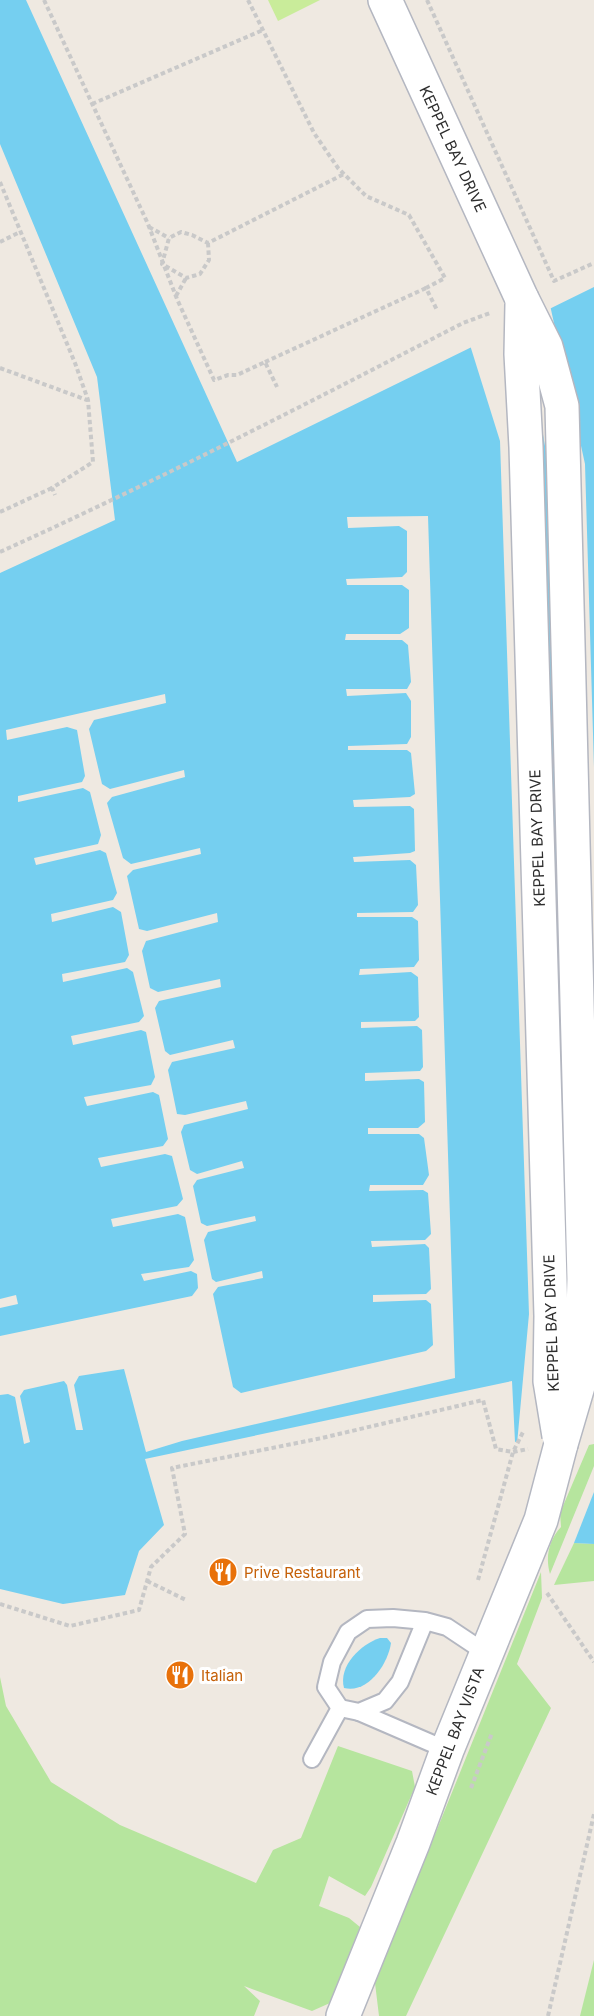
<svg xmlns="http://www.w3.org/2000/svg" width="594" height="2016" font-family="Inter,sans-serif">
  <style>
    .green { fill: #b6e59e }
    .pitch { fill: #c9ec9a }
    .water { fill: #75cff0 }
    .pier { fill: #efe9e1; fill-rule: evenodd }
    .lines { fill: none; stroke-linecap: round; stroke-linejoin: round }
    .lane-casing { stroke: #b4b7c1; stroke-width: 20 }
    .street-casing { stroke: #b4b7c1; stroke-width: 36 }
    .path { stroke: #c9c9c9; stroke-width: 4; stroke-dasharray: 4.5 3; stroke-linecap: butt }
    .lane { stroke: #fff; stroke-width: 16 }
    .street { stroke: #fff; stroke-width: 33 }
    .street-bridge-casing { stroke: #b4b7c1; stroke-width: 36; stroke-linecap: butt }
    .street-bridge { stroke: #fff; stroke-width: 33 }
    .labels { text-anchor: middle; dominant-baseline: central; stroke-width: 6; stroke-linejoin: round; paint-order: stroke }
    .street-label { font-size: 15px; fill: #2e2e2e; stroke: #fff }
    .food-label { font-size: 15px; fill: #c56008; stroke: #fff; text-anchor: start }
  </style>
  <rect width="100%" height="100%" fill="#efe9e1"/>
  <g class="green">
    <path d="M594 1444V1466L550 1574C545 1557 549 1540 561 1527L560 1513 589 1445Z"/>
    <path d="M574 1543 594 1544V1581L554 1585Z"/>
    <path d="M541 1572 542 1598 517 1664 551 1708 406 2016H379L375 1983Z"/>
    <path d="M0 1677 6 1706 51 1782 120 1825 256 1883 273 1850 301 1838 338 1746 412 1771 415 1787 371 1887 365 1896 329 1876 319 1906 349 1918 360 1927 330 2003 312 2011 244 1986 260 2001 254 2016H0Z"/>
    <path d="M594 1960V2016H580Z"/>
  </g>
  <path class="pitch" d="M268 0H320L278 21Z"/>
  <g class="water">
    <path d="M0 0H26L237 462 594 287V1422L515 1442 512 1381 145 1459 164 1525 139 1551 125 1595 63 1604 0 1589V573L115 520 97 377 0 144Z"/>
    <path d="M594 1492V1544L574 1543Z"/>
    <path d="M380 1638H387L391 1643C388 1664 368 1694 344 1688 338 1666 361 1644 380 1638Z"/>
  </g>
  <g class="pier">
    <path d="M550 305 585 464 594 767V1425L517 1444 529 1314 500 441 470 345ZM539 412 551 480 575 1227 565 1285Z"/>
    <path d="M428 516 455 1378 182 1441 146 1452 124 1369 79 1376 74 1385 83 1430H76L67 1385 64 1381 24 1390 20 1396 30 1442 24 1444 15 1397 8 1394 0 1395V1336L192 1296 198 1288 197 1274 191 1271 144 1281 141 1274 189 1267 194 1260 185 1217 178 1214 113 1227 111 1219 177 1206 183 1199 172 1156 165 1154 101 1167 98 1158 163 1146 168 1139 159 1095 153 1092 87 1106 84 1097 151 1085 155 1077 146 1032 141 1030 73 1045 71 1036 139 1022 144 1016 133 972 127 968 63 982 62 974 125 962 129 955 121 912 113 907 52 922 51 914 113 900 117 893 106 853 100 850 36 865 34 858 98 844 101 835 90 792 83 788 18 802V796L82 782 85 776 77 730 67 727 7 740 6 730 165 694 166 703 94 720 89 729 102 784 110 789 184 770 185 777 112 797 107 803 123 858 131 864 200 848 201 854 133 870 127 876 139 929 147 931 217 913 218 922 146 941 142 951 150 988 158 992 220 979 221 987 159 1001 155 1008 165 1051 170 1055 233 1040 235 1048 172 1062 168 1070 177 1114 185 1115 246 1101 248 1109 184 1125 181 1132 190 1170 197 1174 242 1161 244 1168 197 1180 193 1186 201 1223 207 1226 255 1216 256 1221 208 1232 204 1240 212 1279 216 1282 262 1271 263 1278 218 1287 213 1294 233 1387 241 1393 426 1351 433 1345 431 1304 426 1300 373 1302V1295L426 1294 431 1289 429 1248 425 1244 372 1247 371 1241 425 1240 431 1234 428 1193 423 1190 369 1191 370 1185H423L429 1175 424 1138 419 1134H368V1128H418L425 1122 424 1082 419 1079 365 1081V1073L420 1071 423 1067 422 1030 417 1026 361 1028V1022L415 1021 419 1017 418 977 411 972 359 975 360 969 414 967 419 960 418 921 412 917H357V913L413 912 418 905 416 865 410 860 354 862 353 857 410 853 415 851 414 809 410 806 354 807 353 800 410 797 415 794 411 753 407 750H348V746L407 744 411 737V701L406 693 347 696 346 689H407L411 682 408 645 402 640H345L346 634H400L409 628V590L402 585H347L346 579 402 577 407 572V531L399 526 348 528 347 517Z"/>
    <path d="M16 1295 18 1304 0 1308V1299Z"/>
  </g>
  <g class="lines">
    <g class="lane-casing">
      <g id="lane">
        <path d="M425 1621 400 1682 385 1701 359 1712 340 1708 326 1687 332 1662 348 1632 367 1619 393 1618 425 1621 447 1627 486 1653"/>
        <path d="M359 1712 447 1750"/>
        <path d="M312 1759 340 1708"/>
      </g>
    </g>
    <g class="street-casing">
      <g id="street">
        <path d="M385 0 522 299"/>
        <path d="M343 2016 413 1843 447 1750 541 1520 561 1444"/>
      </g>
    </g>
    <g class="path">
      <path d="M44 0 148 224 177 299 214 380 228 375H237L265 362 277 387"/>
      <path d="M248 0 314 133 338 168 366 196 409 215 445 278 426 288 437 310"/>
      <path d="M427 0 554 281 594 263"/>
      <path d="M92 104 263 30"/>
      <path d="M0 182 75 363 88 400 93 462 52 488 55 495"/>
      <path d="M149 227 169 238"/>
      <path d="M0 242 20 232"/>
      <path d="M208 243 209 260 200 274 186 278 162 264 169 238 181 232 192 235 208 243 344 174"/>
      <path d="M176 296 186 278"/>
      <path d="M265 362 426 288"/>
      <path d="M0 368 87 400"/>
      <path d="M0 512 52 488"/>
      <path d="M0 552C157 481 310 402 463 323L490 313"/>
      <path d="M478 1580 513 1452 524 1430"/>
      <path d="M147 1581 186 1600"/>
      <path d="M547 1593 594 1662"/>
      <path d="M0 1604 70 1626 139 1610 151 1567 185 1534 172 1468 322 1438 483 1400 496 1449 513 1452 528 1449"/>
      <path d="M471 1788 492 1733"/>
      <path d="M548 2016 594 1814"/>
    </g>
    <use href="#lane" class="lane"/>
    <use href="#street" class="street"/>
    <g class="street-bridge-casing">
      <g id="street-bridge">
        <path d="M522 299 546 347 562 406 584 1279 581 1376 561 1444"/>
        <path d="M522 304 521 354 526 447 551 1316 550 1381 559 1436"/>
      </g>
    </g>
    <use href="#street-bridge" class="street-bridge"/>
  </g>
  <defs>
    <g id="restaurant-disc" transform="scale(1.5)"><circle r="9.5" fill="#e8710a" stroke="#fff"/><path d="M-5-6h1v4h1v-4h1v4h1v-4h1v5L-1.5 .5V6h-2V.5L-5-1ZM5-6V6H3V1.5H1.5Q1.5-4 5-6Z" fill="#fff"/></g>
  </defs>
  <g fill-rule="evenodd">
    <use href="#restaurant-disc" x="223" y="1572"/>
    <use href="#restaurant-disc" x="180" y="1675"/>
  </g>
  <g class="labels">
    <g class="street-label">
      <text transform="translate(453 149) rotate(65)">KEPPEL BAY DRIVE</text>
      <text transform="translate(537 838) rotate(-92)">KEPPEL BAY DRIVE</text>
      <text transform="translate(551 1323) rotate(-92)">KEPPEL BAY DRIVE</text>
      <text transform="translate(455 1731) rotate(-69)">KEPPEL BAY VISTA</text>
    </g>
    <g class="food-label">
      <text x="244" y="1572">Prive Restaurant</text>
      <text x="201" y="1675">Italian</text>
    </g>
  </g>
</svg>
